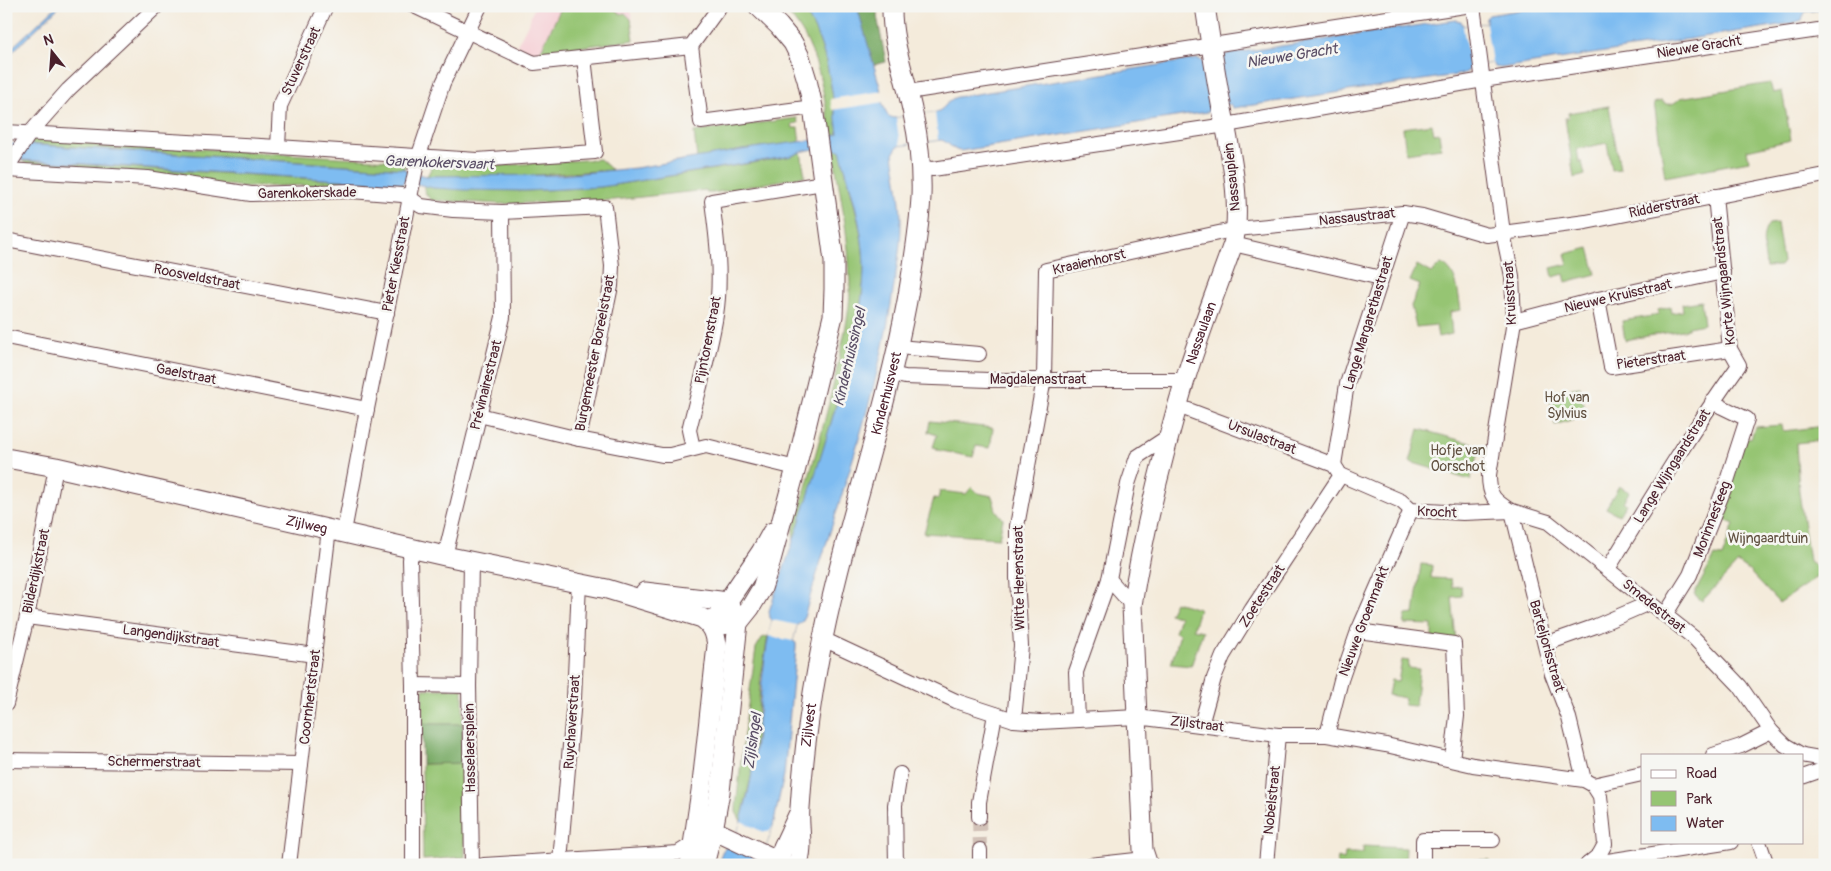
<svg xmlns="http://www.w3.org/2000/svg" width="1831" height="871" font-family="Pangolin,sans-serif">
  <style>
    .built { fill: #f6cfd5 }
    .green { fill: #96c573; stroke: #70724f }
    .forest { fill: #78aa65; stroke: #616448 }
    .water { fill: #7ebcf1; stroke: #646e8e }
    .pier { fill: #f4ebdb }
    .lines { fill: none; stroke-linecap: round; stroke-linejoin: round }
    .street-tunnel { stroke: #d2c2b8; stroke-width: 14; stroke-dasharray: 14 7; stroke-linecap: butt }
    .street-casing { stroke: #643e45; stroke-width: 16 }
    .secondary-casing { stroke: #643e45; stroke-width: 21 }
    .street { stroke: #fff; stroke-width: 14 }
    .secondary { stroke: #fff; stroke-width: 19 }
    .labels { text-anchor: middle; dominant-baseline: central; stroke-width: 5; stroke-linejoin: round; paint-order: stroke }
    .street-label { font-size: 14px; fill: #4a1f2b; stroke: #f6f6f2 }
    .park-label { font-size: 14px; fill: #615141; stroke: #f6f6f2 }
    .water-label { font-size: 15px; font-style: italic; fill: #5a4e66; stroke: #f6f6f2 }
  </style>
  <rect width="100%" height="100%" fill="#f6f6f2"/>
  <filter id="ink" filterUnits="userSpaceOnUse"><feTurbulence type="fractalNoise" baseFrequency=".02" numOctaves="2"/><feDisplacementMap in="SourceGraphic" scale="10" xChannelSelector="R" yChannelSelector="G"/><feConvolveMatrix kernelMatrix="1 2 1 2 8 2 1 2 1" color-interpolation-filters="sRGB"/></filter>
  <filter id="wash" filterUnits="userSpaceOnUse"><feTurbulence type="fractalNoise" baseFrequency=".0096" numOctaves="4" result="noise"/><feDisplacementMap in="SourceGraphic" scale="20" xChannelSelector="R" yChannelSelector="G"/><feGaussianBlur stdDeviation="1.12" result="paint"/><feColorMatrix in="noise" values="0 0 0 0 0 0 0 0 0 0 0 0 0 0 0 0 0 1.4 0 .05"/><feComposite in="paint" operator="in"/></filter>
  <g filter="url(#wash)">
    <rect width="100%" height="100%" fill="#f4ebdb"/>
    <path class="built" d="M535 6H633L631 10 634 40 534 52 517 45 531 18H530Z"/>
    <g class="green">
      <path d="M562 6H610L621 14 625 13 631 19 634 40 540 52Z"/>
      <path d="M780 6H800C829 41 832 95 839 139 845 180 862 219 864 261 865 293 857 324 849 354 834 417 815 479 794 540L793 531C810 474 827 417 839 359 844 335 850 311 850 288 850 236 838 184 830 133 823 87 817 38 780 6Z"/>
      <path d="M1770 83 1773 93 1782 91 1791 140 1747 150 1749 161 1665 177 1654 103 1661 101C1668 107 1675 104 1680 98Z"/>
      <path d="M1609 106 1620 169 1612 170 1607 143 1577 149 1579 162H1582L1585 175 1574 178 1565 118H1569L1568 113Z"/>
      <path d="M797 118 798 123 792 124 793 128H798L800 143 760 147 697 158 694 132Z"/>
      <path d="M1432 124 1434 134 1439 133 1441 148 1406 153 1403 128Z"/>
      <path d="M35 139 406 161 404 168 407 172 405 169 29 144Z"/>
      <path d="M801 152 805 176 713 193H707L706 190 614 200 500 204 431 200C427 195 423 192 424 185L433 188 525 191 601 187 740 165 792 156Z"/>
      <path d="M600 159 612 170 523 176H427L433 165 476 167Z"/>
      <path d="M22 161 403 184 402 188 349 184 247 187 29 166Z"/>
      <path d="M1777 223 1783 262 1780 266 1766 267C1765 253 1759 236 1769 224Z"/>
      <path d="M1589 248 1596 274 1566 282 1564 274 1553 277 1551 268 1568 264 1565 254Z"/>
      <path d="M1441 264C1458 271 1458 294 1461 310L1450 312 1452 334 1438 337 1436 325 1416 327 1411 306 1420 285 1410 281 1417 265 1431 273Z"/>
      <path d="M1701 301 1704 324 1688 327V329L1625 340 1622 321 1658 315V310L1670 307 1671 313 1683 311 1682 304Z"/>
      <path d="M1580 387 1586 415 1555 425 1549 392Z"/>
      <path d="M930 421 993 428 990 448 976 446 973 457 937 450V448L933 447 937 435 928 432Z"/>
      <path d="M1782 425 1783 431 1825 426V440L1796 443 1799 492 1809 561 1824 572 1779 603 1749 571 1738 563 1702 601 1694 594 1715 556 1722 557 1734 524 1717 517 1742 436 1751 438 1755 427Z"/>
      <path d="M1419 429 1481 446 1470 480 1410 462Z"/>
      <path d="M1619 486 1629 492 1623 502 1626 504 1619 515 1606 508Z"/>
      <path d="M972 487 978 493 992 496 996 510 1003 519 999 538 924 533 934 498 938 499 940 491 966 494Z"/>
      <path d="M1421 564 1432 565 1431 578 1451 579 1452 587 1461 586 1462 596 1452 597 1456 641 1432 638V625L1404 624 1406 615 1414 614Z"/>
      <path d="M1175 602 1199 609 1193 629 1203 631 1191 666 1171 664 1180 634 1175 632 1180 616 1169 614Z"/>
      <path d="M768 636 761 677 752 773 741 821 736 812V807L745 725 756 648 762 638Z"/>
      <path d="M1402 660 1409 661 1408 668 1419 669 1415 706 1404 705 1405 698 1388 695 1391 680 1398 681Z"/>
      <path d="M423 689H463V724H422Z"/>
      <path d="M463 763 465 857 423 860 422 764Z"/>
      <path d="M1363 846 1406 848 1405 865H1337L1338 858 1344 860 1345 853H1363Z"/>
      <rect x="1457" y="860" width="32" height="5"/>
    </g>
    <g class="forest">
      <path d="M857 6H878L877 16 886 62 873 65Z"/>
      <path d="M422 724H463V763L422 764Z"/>
    </g>
    <g class="water">
      <path d="M57 6H60L6 58V53Z"/>
      <path d="M800 6H857L880 87 883 105 888 116 894 118 937 112C946 108 948 99 957 97L1197 59 1201 60 1204 63 1223 60 1224 55 1228 54 1455 20 1461 21 1463 26 1486 23V18L1489 15 1545 6H1825V9L1805 12 1802 20 1793 23 1501 68 1495 67 1492 63 1470 66 1468 71 1463 74 1233 108 1230 104 1211 108 1210 111 1207 112 960 151C952 150 949 142 941 140L898 146 893 154C896 176 901 199 901 222 901 250 895 277 891 304 873 413 833 515 803 621L797 625 793 641 796 643V648L784 775 773 826 761 861 764 865H719C721 855 721 846 733 846 741 822 748 797 752 772 760 721 760 671 772 620L770 618 769 611C793 543 816 475 836 406 849 360 864 312 864 265 863 226 850 187 840 150 825 146 805 149 792 156L601 187 525 191 464 190 433 188 405 181 402 184 6 159V143L405 169 407 172 427 176 560 175 636 168 760 147 829 138 838 134C832 91 828 40 800 6Z"/>
    </g>
    <g class="pier">
      <path d="M1486 23 1492 63 1469 66 1463 26Z"/>
      <path d="M883 91 885 102 832 110 830 99Z"/>
      <path d="M935 112 938 140 900 145 896 118Z"/>
      <path d="M772 620 797 625 793 641 768 636Z"/>
      <path d="M741 821 763 832 770 830 773 826 761 861 733 846Z"/>
    </g>
  </g>
  <g filter="url(#ink)">
    <g class="lines">
      <path class="street-tunnel" d="M979 817 980 850"/>
      <g class="street-casing">
        <g id="street">
          <path d="M414 6 534 63 691 46 720 6"/>
          <path d="M1473 6 1503 233 1512 276 1514 321 1489 475C1489 497 1494 500 1511 511"/>
          <path d="M691 46 701 122 813 107"/>
          <path d="M908 92 1465 6"/>
          <path d="M6 132 278 147 477 160 595 152 584 58"/>
          <path d="M278 147 280 106 326 6"/>
          <path d="M921 168 933 169 1226 125 1483 80 1825 29"/>
          <path d="M6 169 30 133 68 90 157 6"/>
          <path d="M6 170 148 178 251 194 351 191 402 195 410 198 421 206 453 210 502 212 605 207 612 266 611 286 579 439"/>
          <path d="M6 240 387 313"/>
          <path d="M1233 244 1381 278"/>
          <path d="M1598 299 1611 367 1730 349"/>
          <path d="M1514 321 1598 299 1723 272"/>
          <path d="M6 337 367 409"/>
          <path d="M898 347 979 354"/>
          <path d="M891 374 905 377 989 380H1185"/>
          <path d="M1178 406 1334 465 1338 471"/>
          <path d="M479 415 579 439 662 455H670L706 446 796 468"/>
          <path d="M693 448 689 430C698 392 710 353 716 315 722 277 717 239 712 201L823 183"/>
          <path d="M1334 465 1347 384 1403 213"/>
          <path d="M1341 475 1401 501 1411 510 1463 513 1512 511 1548 522 1694 638 1740 686 1771 731 1785 745 1802 755"/>
          <path d="M1512 511 1552 674 1569 718 1584 780"/>
          <path d="M344 532 367 409 418 158 443 83 480 6"/>
          <path d="M411 548 410 560 413 685V865"/>
          <path d="M445 556 503 317 502 212"/>
          <path d="M471 561 469 686 472 865"/>
          <path d="M1608 569C1650 500 1692 430 1739 365L1730 349 1715 196"/>
          <path d="M1109 579 1132 605"/>
          <path d="M1665 615 1690 575 1726 484 1747 419 1712 402"/>
          <path d="M27 617 315 655"/>
          <path d="M1358 631 1454 644 1457 716 1452 760"/>
          <path d="M823 639 956 701 1014 720 1040 722 1137 717 1278 735H1327L1386 745 1473 765 1584 780 1593 785 1600 796 1605 844 1599 855 1587 865"/>
          <path d="M1545 644 1596 626 1649 603"/>
          <path d="M413 685 469 686"/>
          <path d="M6 704 27 617 56 467"/>
          <path d="M1014 720 1021 646 1017 578V526L1044 379 1046 270 1237 229 1403 213 1422 216 1487 235 1586 222 1825 175"/>
          <path d="M1078 720 1076 672 1109 579 1128 484 1137 457 1169 436"/>
          <path d="M1201 725 1214 678 1223 656 1252 609 1341 475"/>
          <path d="M1327 735 1341 680 1358 631 1411 510"/>
          <path d="M1713 755 1741 746 1771 731"/>
          <path d="M1802 755 1825 759"/>
          <path d="M6 760 301 764"/>
          <path d="M1802 777 1825 769"/>
          <path d="M1593 785 1642 774"/>
          <path d="M979 817V802L995 714"/>
          <path d="M1759 842 1767 865"/>
          <path d="M980 850V865"/>
          <path d="M560 861 574 699 579 583"/>
          <path d="M1588 864 1731 842"/>
          <path d="M289 865 329 529"/>
          <path d="M484 865 678 853 694 843"/>
          <path d="M896 865 895 805 900 774"/>
          <path d="M1090 865 1145 859"/>
          <path d="M1266 865 1278 735"/>
          <path d="M1423 865V840H1493"/>
        </g>
      </g>
      <g class="secondary-casing">
        <g id="secondary">
          <path id="s1" d="M6 458 56 467 445 556 607 589 702 618C713 626 715 632 717 645L702 784 690 865"/>
          <path d="M645 592 720 601 732 609 738 623 720 792 713 830 704 865"/>
          <path d="M719 614 761 552 772 532"/>
          <path d="M712 626 738 623 750 608 762 588 771 560 796 468 833 316 834 289V261L813 107 807 80 800 57 793 43 779 26 758 6"/>
          <path d="M713 830 779 861 783 865"/>
          <path d="M778 865 783 847 798 815"/>
          <path id="s2" d="M797 865C805 848 798 827 800 808 803 759 809 713 818 664 840 542 884 424 907 301 913 267 919 232 921 197 922 169 919 141 913 114 906 78 891 42 892 6"/>
          <path id="s3" d="M1148 865 1143 850 1132 605C1144 529 1163 454 1185 380 1199 334 1217 289 1233 244 1243 205 1229 144 1221 104 1215 72 1210 39 1205 6"/>
        </g>
      </g>
      <use href="#street" class="street"/>
      <use href="#secondary" class="secondary"/>
    </g>
  </g>
  <g class="labels">
    <g class="street-label">
      <text transform="translate(1699 47) rotate(-9)">Nieuwe Gracht</text>
      <text transform="translate(301 61) rotate(-65)">Stuverstraat</text>
      <text transform="translate(1232 177) rotate(-96)">Nassauplein</text>
      <text transform="translate(307 193) rotate(-1)">Garenkokerskade</text>
      <text transform="translate(1664 206) rotate(-12)">Ridderstraat</text>
      <text transform="translate(1357 217) rotate(-6)">Nassaustraat</text>
      <text transform="translate(1089 262) rotate(-13)">Kraaienhorst</text>
      <text transform="translate(396 264) rotate(-79)">Pieter Kiesstraat</text>
      <text transform="translate(197 277) rotate(11)">Roosveldstraat</text>
      <text transform="translate(1724 281) rotate(-96)">Korte Wijngaardstraat</text>
      <text transform="translate(1510 293) rotate(-93)">Kruisstraat</text>
      <text transform="translate(1618 296) rotate(-13)">Nieuwe Kruisstraat</text>
      <text transform="translate(1368 323) rotate(-73)">Lange Margarethastraat</text>
      <text stroke="none"><textPath href="#s3" startOffset="542">Nassaulaan</textPath></text>
      <text transform="translate(708 340) rotate(-79)">Pijntorenstraat</text>
      <text transform="translate(595 353) rotate(-79)">Burgemeester Boreelstraat</text>
      <text transform="translate(1651 360) rotate(-8)">Pieterstraat</text>
      <text transform="translate(186 374) rotate(11)">Gaelstraat</text>
      <text x="1038" y="379">Magdalenastraat</text>
      <text transform="translate(486 385) rotate(-76)">Prévinairestraat</text>
      <text stroke="none"><textPath href="#s2" startOffset="482">Kinderhuisvest</textPath></text>
      <text transform="translate(1262 437) rotate(21)">Ursulastraat</text>
      <text transform="translate(1672 466) rotate(-58)">Lange Wijngaardstraat</text>
      <text transform="translate(1437 512) rotate(3)">Krocht</text>
      <text transform="translate(1712 519) rotate(-69)">Morinnesteeg</text>
      <text stroke="none"><textPath href="#s1" startOffset="308">Zijlweg</textPath></text>
      <text transform="translate(36 571) rotate(-78)">Bilderdijkstraat</text>
      <text transform="translate(1019 578) rotate(-91)">Witte Herenstraat</text>
      <text transform="translate(1262 596) rotate(-57)">Zoetestraat</text>
      <text transform="translate(1654 606) rotate(39)">Smedestraat</text>
      <text transform="translate(1364 621) rotate(-69)">Nieuwe Groenmarkt</text>
      <text transform="translate(171 636) rotate(8)">Langendijkstraat</text>
      <text transform="translate(1547 646) rotate(74)">Barteljorisstraat</text>
      <text transform="translate(310 697) rotate(-83)">Coornhertstraat</text>
      <text transform="translate(572 722) rotate(-86)">Ruychaverstraat</text>
      <text transform="translate(1197 724) rotate(7)">Zijlstraat</text>
      <text stroke="none"><textPath href="#s2" startOffset="141">Zijlvest</textPath></text>
      <text transform="translate(470 748) rotate(-91)">Hasselaersplein</text>
      <text transform="translate(154 762) rotate(1)">Schermerstraat</text>
      <text transform="translate(1272 800) rotate(-84)">Nobelstraat</text>
    </g>
    <g class="park-label">
      <text x="1567" y="397">Hof van<tspan x="1567" dy="16">Sylvius</tspan></text>
      <text x="1458" y="450">Hofje van<tspan x="1458" dy="16">Oorschot</tspan></text>
      <text x="1768" y="538">Wijngaardtuin</text>
    </g>
    <g class="water-label">
      <text transform="translate(1292 56) rotate(-9)">Nieuwe Gracht</text>
      <text transform="translate(439 163) rotate(2)">Garenkokersvaart</text>
      <text transform="translate(850 357) rotate(-77)">Kinderhuissingel</text>
      <text transform="translate(753 741) rotate(-82)">Zijlsingel</text>
    </g>
  </g>
  <rect width="1831" height="871" fill="none" stroke="#f6f6f2" stroke-width="25"/>
  <rect x="1641" y="754" width="162" height="90" fill="#f6f6f2" stroke="#b1a0a2"/>
  <rect x="1651" y="770" width="25" height="8" fill="#ffffff" stroke="#b1a0a2"/>
  <text x="1686" y="778" font-size="15" fill="#4a1f2b">Road</text>
  <rect x="1651" y="791" width="25" height="15" fill="#96c573" stroke="#b1a0a2"/>
  <text x="1686" y="804" font-size="15" fill="#4a1f2b">Park</text>
  <rect x="1651" y="816" width="25" height="15" fill="#7ebcf1" stroke="#b1a0a2"/>
  <text x="1686" y="828" font-size="15" fill="#4a1f2b">Water</text>
  <g transform="translate(52 52) rotate(343)" stroke="#f6f6f2" stroke-width="4" paint-order="stroke">
  <path d="M0-4L9 19L0 12L-9 19Z" fill="#4a1f2b"/>
  <text y="-8" font-size="14" font-weight="bold" text-anchor="middle" fill="#4a1f2b">N</text>
  </g>
</svg>
